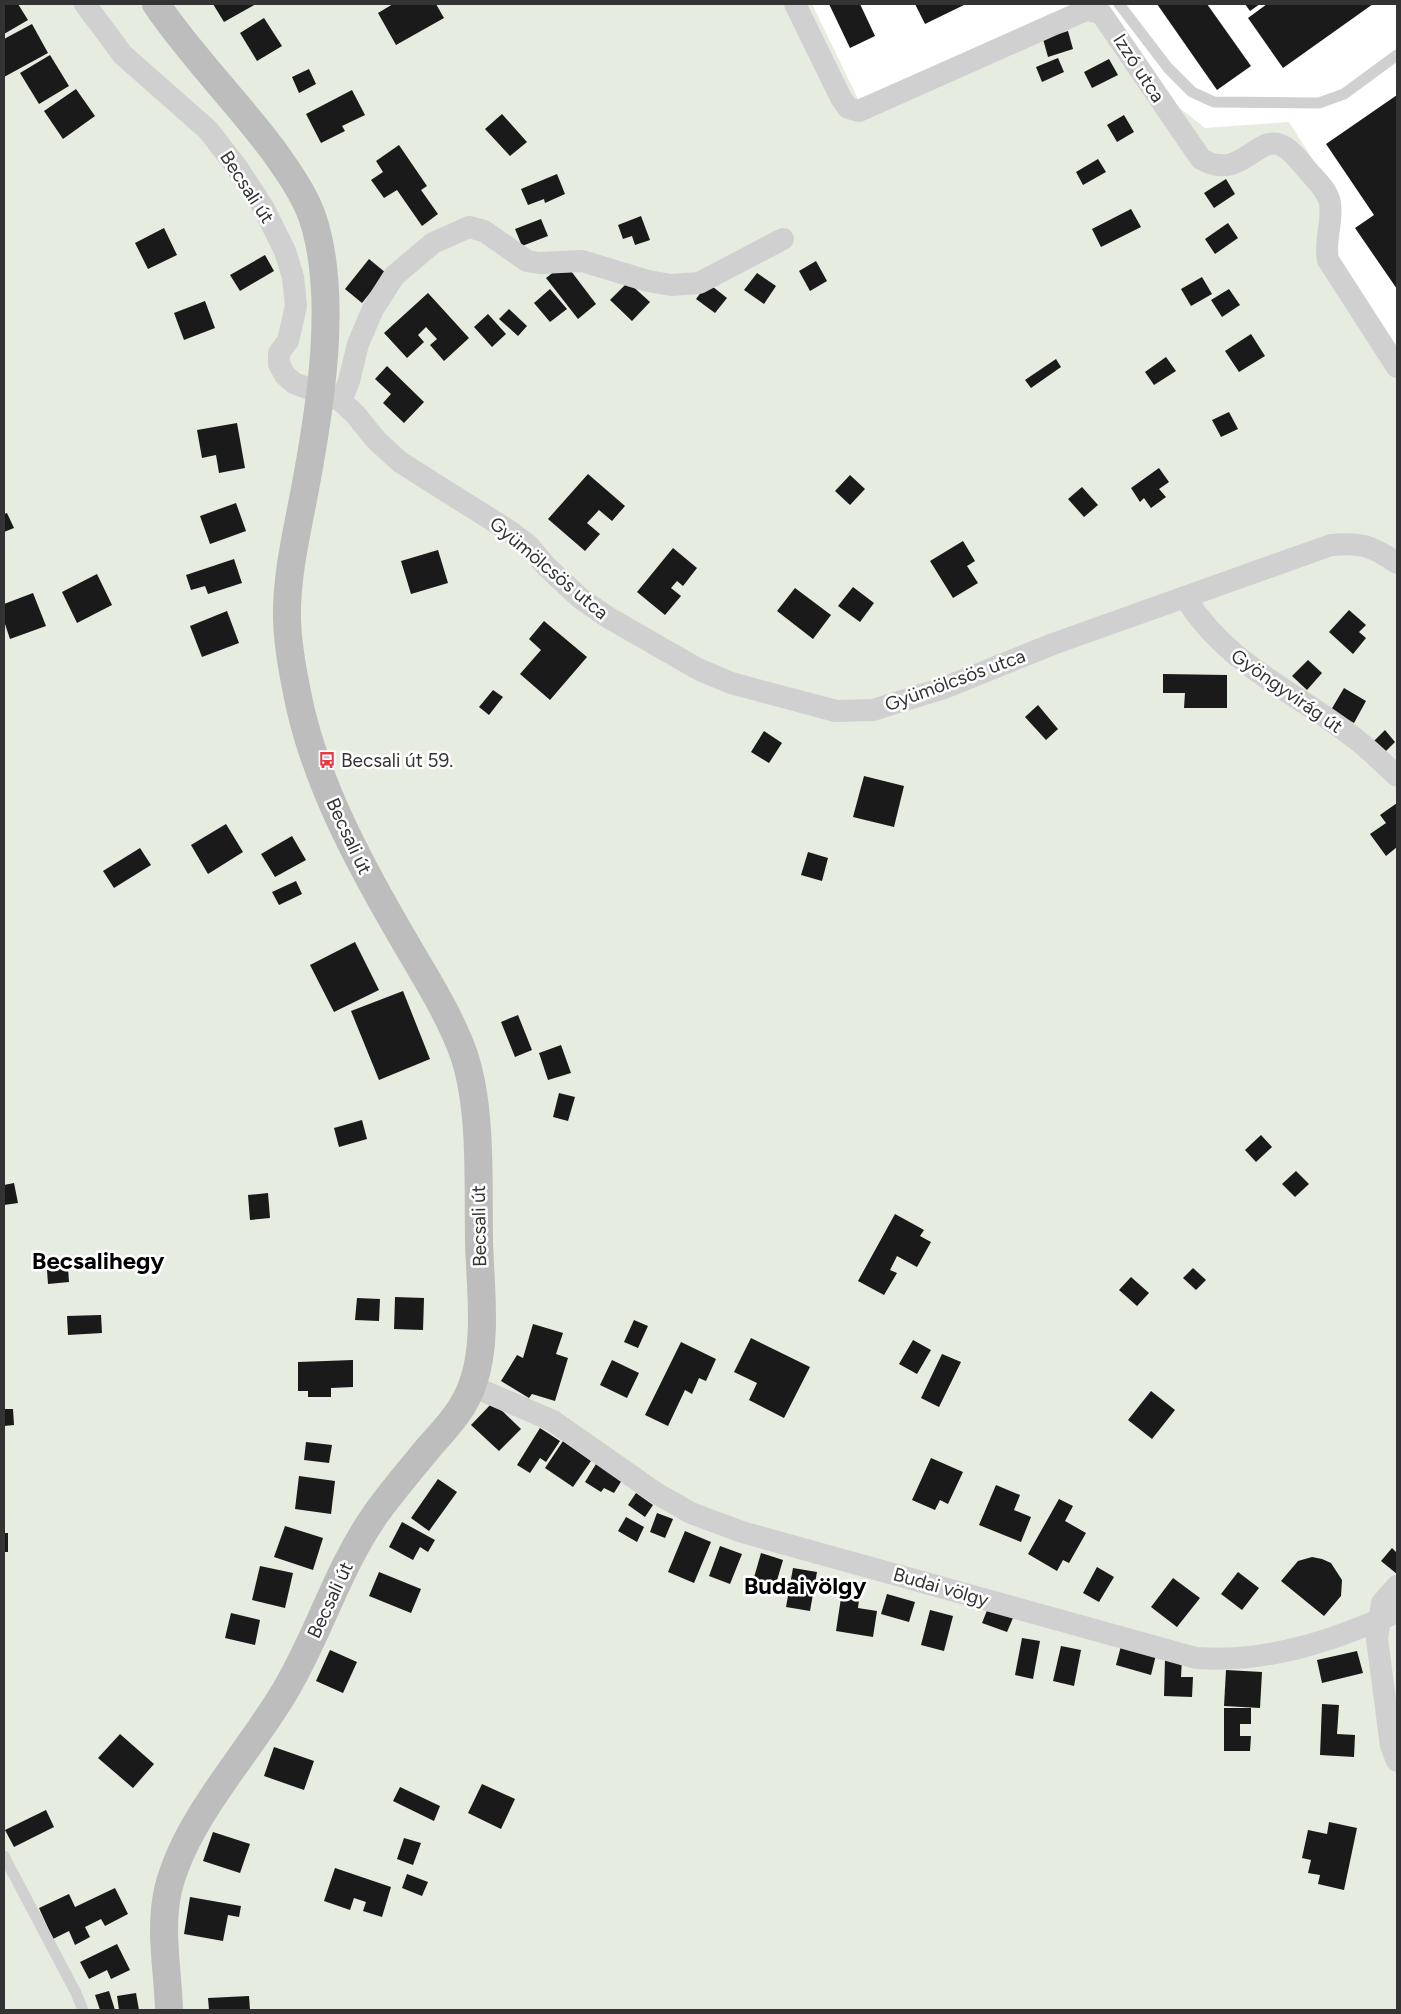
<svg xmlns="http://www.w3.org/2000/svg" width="1401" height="2014" font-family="Figtree,sans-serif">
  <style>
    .green { fill: #e6ecdf }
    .building { fill: #1a1a1a }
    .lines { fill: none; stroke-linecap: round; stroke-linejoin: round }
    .lane { stroke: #d0d0d0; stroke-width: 11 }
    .street { stroke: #d0d0d0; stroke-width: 22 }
    .secondary { stroke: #bdbdbd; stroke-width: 28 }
    .labels { text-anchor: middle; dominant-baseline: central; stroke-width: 5; stroke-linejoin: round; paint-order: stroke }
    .street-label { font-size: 19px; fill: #333; stroke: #fff }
    .poi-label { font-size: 19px; fill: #333; stroke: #fff; text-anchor: start }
    .district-label { font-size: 24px; font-weight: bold; fill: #000; stroke: #fff }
  </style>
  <rect width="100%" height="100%" fill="#fff"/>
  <path class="green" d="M4 4H812L858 99 1077 4 1158 91 1205 128 1289 122 1336 196 1332 250 1397 360V2010H4Z"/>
  <g class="building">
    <path d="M4 4H18L28 20 4 34Z"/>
    <path d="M213 4H256L224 22Z"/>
    <path d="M393 4H436L444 18 396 45 378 13Z"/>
    <path d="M829 4H860L875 36 850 48Z"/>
    <path d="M915 4H966L925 24Z"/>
    <path d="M1157 4H1207L1251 66 1217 90Z"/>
    <path d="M1245 4H1260L1250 11Z"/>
    <path d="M1267 4H1373L1283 68 1248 18Z"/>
    <path d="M264 18 282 46 257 61 240 33Z"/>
    <path d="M32 24 48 53 4 77V39Z"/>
    <path d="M1068 31 1073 49 1048 57 1043 39Z"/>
    <path d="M50 55 69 86 39 104 20 73Z"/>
    <path d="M1058 58 1064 72 1042 82 1036 67Z"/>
    <path d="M1109 59 1118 75 1092 88 1084 72Z"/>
    <path d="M309 69 316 84 299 93 292 77Z"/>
    <path d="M76 89 95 116 63 139 44 111Z"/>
    <path d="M352 90 365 115 342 126 345 131 321 143 306 114Z"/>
    <path d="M1397 95V289L1355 228 1374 215 1326 144Z"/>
    <path d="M502 114 527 142 510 156 485 129Z"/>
    <path d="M1124 115 1134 132 1117 142 1107 125Z"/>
    <path d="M399 145 427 186 421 190 438 214 422 226 397 190 384 198 371 180 383 172 376 161Z"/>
    <path d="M1098 159 1106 172 1083 185 1076 172Z"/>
    <path d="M557 174 565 194 545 203 544 199 528 205 521 189Z"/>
    <path d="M1226 179 1235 194 1214 208 1204 193Z"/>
    <path d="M1131 209 1141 227 1101 247 1092 229Z"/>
    <path d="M641 216 650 240 635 245 632 236 623 239 618 225Z"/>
    <path d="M541 219 548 236 522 246 515 229Z"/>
    <path d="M1228 223 1238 238 1215 254 1205 239Z"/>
    <path d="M164 228 177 255 148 269 135 243Z"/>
    <path d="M265 255 274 271 240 291 230 275Z"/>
    <path d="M369 259 386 273 362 303 345 289Z"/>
    <path d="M816 261 827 281 810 291 799 271Z"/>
    <path d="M565 263 596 304 578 319 546 278Z"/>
    <path d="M757 273 776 286 764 304 744 290Z"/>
    <path d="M1202 277 1212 294 1191 306 1181 289Z"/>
    <path d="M628 282 650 302 632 321 610 300Z"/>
    <path d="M708 283 727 298 715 313 696 299Z"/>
    <path d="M550 289 567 309 550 322 534 303Z"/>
    <path d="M1229 289 1240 305 1222 317 1211 300Z"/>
    <path d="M428 293 469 338 444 361 430 345 437 339 426 327 418 335 424 342 407 358 384 333Z"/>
    <path d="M205 301 215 328 184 340 174 313Z"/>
    <path d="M509 309 527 326 518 336 499 319Z"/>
    <path d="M488 314 506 334 492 347 474 327Z"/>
    <path d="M1251 334 1265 356 1239 372 1225 351Z"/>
    <path d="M1166 357 1176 371 1154 385 1145 372Z"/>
    <path d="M1056 359 1061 367 1031 388 1025 380Z"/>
    <path d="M387 366 424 402 404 423 383 403 391 394 375 379Z"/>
    <path d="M1229 412 1238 429 1221 437 1212 420Z"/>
    <path d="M237 423 245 468 219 473 216 455 202 458 197 430Z"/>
    <path d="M1159 468 1169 482 1159 489 1166 497 1151 508 1144 498 1140 502 1131 488Z"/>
    <path d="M588 474 625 506 612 521 599 510 587 523 600 534 585 551 548 519Z"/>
    <path d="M850 475 865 489 850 505 835 491Z"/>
    <path d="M1082 487 1098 505 1084 517 1068 499Z"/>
    <path d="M236 503 246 531 210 544 200 516Z"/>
    <path d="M7 513 14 528 4 532V514Z"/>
    <path d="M963 541 975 561 967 566 978 583 953 598 930 561Z"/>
    <path d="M673 548 697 568 683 586 677 581 671 588 681 596 665 615 637 592Z"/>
    <path d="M438 550 448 583 411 594 401 561Z"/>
    <path d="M234 559 242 583 208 594 205 586 191 590 186 575Z"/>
    <path d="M97 574 112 605 77 623 62 592Z"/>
    <path d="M853 587 874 603 860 622 838 606Z"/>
    <path d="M795 588 831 615 813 639 777 611Z"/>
    <path d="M33 593 46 626 10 639 4 621V604Z"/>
    <path d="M1349 610 1366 625 1359 632 1366 638 1353 654 1329 632Z"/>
    <path d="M227 611 239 643 202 657 190 626Z"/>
    <path d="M544 621 587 657 550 700 520 674 541 650 529 639Z"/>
    <path d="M1308 660 1322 673 1307 690 1292 676Z"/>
    <path d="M1163 674 1227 675V708H1184L1185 693H1163Z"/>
    <path d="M1344 688 1366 701 1354 723 1331 710Z"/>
    <path d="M493 690 503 697 489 715 479 707Z"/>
    <path d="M1038 705 1058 729 1046 740 1025 717Z"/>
    <path d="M1385 730 1395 742 1385 752 1374 741Z"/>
    <path d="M764 731 782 743 769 763 751 752Z"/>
    <path d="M864 776 904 786 894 827 853 817Z"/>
    <path d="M1397 803V847L1386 856 1370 834 1386 823 1380 815Z"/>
    <path d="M226 824 243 852 208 874 191 845Z"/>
    <path d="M292 836 306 860 275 877 261 854Z"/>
    <path d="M140 848 151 865 114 888 103 871Z"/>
    <path d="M808 852 828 858 822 881 801 875Z"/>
    <path d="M296 881 302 894 279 905 272 892Z"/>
    <path d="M355 942 379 990 334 1012 310 965Z"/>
    <path d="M403 991 430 1059 379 1080 351 1011Z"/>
    <path d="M518 1015 532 1050 515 1057 501 1022Z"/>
    <path d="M561 1045 571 1073 548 1080 539 1053Z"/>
    <path d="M559 1093 575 1097 568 1121 553 1117Z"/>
    <path d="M362 1120 367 1139 339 1147 334 1128Z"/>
    <path d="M1261 1135 1272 1147 1256 1162 1245 1150Z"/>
    <path d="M1296 1171 1309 1184 1295 1197 1282 1184Z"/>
    <path d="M14 1183 18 1203 4 1205V1185Z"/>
    <path d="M268 1193 270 1218 250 1220 248 1195Z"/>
    <path d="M895 1214 924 1230 920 1236 931 1242 917 1267 897 1256 890 1270 897 1273 884 1295 858 1281Z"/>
    <path d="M68 1268 69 1282 48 1284 47 1270Z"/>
    <path d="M1193 1268 1206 1280 1196 1290 1183 1278Z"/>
    <path d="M1131 1277 1149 1293 1137 1306 1119 1290Z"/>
    <path d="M395 1297 424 1298 423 1330 394 1329Z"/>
    <path d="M357 1298 380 1299 379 1321 355 1320Z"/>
    <path d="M101 1315 102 1333 68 1335 67 1316Z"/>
    <path d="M634 1320 648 1326 638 1348 624 1342Z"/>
    <path d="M533 1324 563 1333 556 1354 568 1358 555 1401 532 1394 529 1398 501 1381 517 1355 523 1358Z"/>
    <path d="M751 1338 810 1367 784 1418 749 1400 757 1383 734 1372Z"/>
    <path d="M913 1340 931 1350 917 1374 899 1364Z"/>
    <path d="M681 1342 716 1359 706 1381 699 1378 692 1394 685 1390 668 1426 645 1415Z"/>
    <path d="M942 1354 961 1362 939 1407 921 1398Z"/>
    <path d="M353 1360V1387L331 1388V1397H308V1391H298V1362Z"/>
    <path d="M612 1360 639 1373 627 1398 600 1385Z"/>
    <path d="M1151 1391 1175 1410 1152 1439 1128 1420Z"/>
    <path d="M493 1402 521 1429 499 1451 471 1425Z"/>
    <path d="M4 1409H13L14 1425 4 1426Z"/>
    <path d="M540 1428 560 1441 546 1462 540 1458 530 1473 517 1465Z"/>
    <path d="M563 1441 591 1461 573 1487 545 1468Z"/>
    <path d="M306 1442 332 1445 329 1463 304 1460Z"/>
    <path d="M931 1458 963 1472 948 1504 940 1500 935 1510 912 1500Z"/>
    <path d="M596 1464 622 1480 614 1493 604 1488 601 1492 585 1482Z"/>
    <path d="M299 1476 335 1481 331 1514 295 1509Z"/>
    <path d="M438 1479 457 1492 429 1531 411 1518Z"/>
    <path d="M996 1485 1020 1495 1014 1510 1031 1517 1021 1542 979 1525Z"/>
    <path d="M636 1493 653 1505 645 1517 628 1505Z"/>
    <path d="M1059 1499 1073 1506 1065 1521 1086 1533 1069 1563 1063 1560 1057 1571 1028 1554Z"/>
    <path d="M657 1513 673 1519 665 1538 650 1532Z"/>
    <path d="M626 1517 644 1527 637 1542 618 1531Z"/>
    <path d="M402 1522 435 1540 428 1552 420 1547 413 1560 389 1547Z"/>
    <path d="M285 1526 323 1538 313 1570 274 1557Z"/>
    <path d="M685 1531 711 1542 694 1583 668 1572Z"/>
    <rect x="4" y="1533" width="4" height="19"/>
    <path d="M720 1546 742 1554 730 1584 709 1576Z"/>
    <path d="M1392 1548 1397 1553V1574L1381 1561Z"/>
    <path d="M761 1553 783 1560 775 1587 753 1581Z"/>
    <path d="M1312 1557 1322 1559 1331 1563 1342 1580 1341 1596 1324 1616 1281 1581 1298 1561Z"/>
    <path d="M260 1566 293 1573 285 1608 252 1600Z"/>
    <path d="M1097 1567 1114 1577 1099 1602 1083 1593Z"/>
    <path d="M793 1568 817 1572 810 1611 786 1607Z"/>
    <path d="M379 1572 421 1589 411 1613 369 1596Z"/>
    <path d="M1238 1572 1259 1588 1242 1610 1221 1594Z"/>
    <path d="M1173 1578 1200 1598 1177 1627 1151 1607Z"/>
    <path d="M887 1594 915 1602 909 1622 881 1614Z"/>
    <path d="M841 1598 859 1600 858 1608 877 1611 873 1637 836 1631Z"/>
    <path d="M988 1608 1013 1618 1007 1632 982 1623Z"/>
    <path d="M930 1610 953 1616 944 1651 921 1645Z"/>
    <path d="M231 1613 260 1620 255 1645 225 1638Z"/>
    <path d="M1022 1638 1040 1641 1033 1679 1015 1675Z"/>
    <path d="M1061 1646 1081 1650 1074 1686 1053 1681Z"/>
    <path d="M1121 1646 1156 1655 1151 1675 1116 1665Z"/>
    <path d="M330 1650 357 1662 343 1693 316 1681Z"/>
    <path d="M1357 1651 1363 1673 1322 1683 1317 1660Z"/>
    <path d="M1165 1659H1182L1181 1677H1193L1192 1697 1164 1696Z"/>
    <path d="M1226 1670 1262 1672 1260 1708 1224 1706Z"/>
    <path d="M1322 1704 1339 1705 1337 1734 1355 1735 1354 1757 1320 1755Z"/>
    <path d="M1224 1708H1251V1724H1240V1736H1251L1250 1751H1224Z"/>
    <path d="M120 1734 154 1764 133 1788 98 1758Z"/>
    <path d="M274 1747 314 1761 304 1790 264 1776Z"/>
    <path d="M482 1784 515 1799 501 1829 468 1813Z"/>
    <path d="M400 1787 440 1806 434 1821 393 1801Z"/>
    <path d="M46 1810 54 1827 14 1847 5 1830Z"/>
    <path d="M1329 1822 1357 1828 1344 1890 1318 1884 1320 1875 1308 1873 1311 1860 1302 1858 1308 1830 1327 1834Z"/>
    <path d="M213 1832 250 1844 240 1873 203 1861Z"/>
    <path d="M404 1838 421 1843 413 1865 397 1859Z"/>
    <path d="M335 1868 391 1887 382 1917 363 1911 366 1902 354 1898 350 1910 324 1901Z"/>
    <path d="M407 1874 428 1882 422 1896 402 1888Z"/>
    <path d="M115 1888 128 1914 105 1926 101 1919 85 1927 90 1937 75 1945 69 1931 53 1939 39 1908 69 1894 75 1907Z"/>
    <path d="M190 1897 241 1906 239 1917 228 1915 223 1941 184 1934Z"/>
    <path d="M117 1944 130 1970 111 1979 107 1970 89 1979 80 1962Z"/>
    <path d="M109 1991 115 2010H100L95 1995Z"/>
    <path d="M136 1993 139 2010H119L117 1996Z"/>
    <path d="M249 1996 250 2010H209L208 1998Z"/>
  </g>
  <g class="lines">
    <g class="lane">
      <path d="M1119 4 1168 68 1192 92 1214 102 1319 103 1344 94 1397 55"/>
      <path d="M4 1856 76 1993 83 2010"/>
    </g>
    <g class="street">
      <path d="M85 4 123 55 208 130 236 166 263 207 285 251 293 277 296 306 288 341 279 353V364L285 375 294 383 341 401 355 414 376 440 400 462 511 532 529 546 546 566 580 598 609 618 698 669 731 683 836 711 873 710 944 688 1053 644 1331 545C1361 542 1372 546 1397 563"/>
      <path d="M795 4 841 98 848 108 859 111 1086 10 1101 13 1201 159C1240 181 1255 138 1278 144 1291 148 1300 162 1309 172 1317 181 1328 191 1330 203 1333 222 1324 241 1328 260L1397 367"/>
      <path d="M341 401 349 381 358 344 373 309 394 276 433 243 469 227 484 231 527 261 540 263 582 261 648 281 671 285 699 283 783 239"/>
      <path d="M1185 597C1227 666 1297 692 1357 740 1371 751 1384 764 1397 776"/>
      <path d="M472 1386 553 1421 656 1493 691 1513 742 1532 1196 1658C1267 1663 1333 1641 1397 1612"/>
      <path d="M1397 1586 1382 1603 1377 1639 1391 1746 1397 1761"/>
    </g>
    <path class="secondary" d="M156 4C191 56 236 100 273 150 288 171 303 192 312 216 339 295 320 409 305 489 297 532 286 576 287 620 288 649 294 678 300 707 318 785 357 859 397 928 420 969 448 1010 464 1055 482 1109 478 1183 479 1241 480 1284 488 1341 473 1383 465 1408 447 1427 430 1446 411 1469 392 1491 375 1515 337 1570 319 1634 285 1691 248 1754 185 1819 168 1890 159 1930 168 1970 169 2010"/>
  </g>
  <defs>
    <g id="bus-bare" transform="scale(1.35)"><path d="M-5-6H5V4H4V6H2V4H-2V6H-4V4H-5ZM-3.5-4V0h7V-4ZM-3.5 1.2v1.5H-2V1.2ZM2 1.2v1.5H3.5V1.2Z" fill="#e63946" stroke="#fff" stroke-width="2.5" paint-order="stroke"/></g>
  </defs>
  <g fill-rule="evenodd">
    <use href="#bus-bare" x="327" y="760"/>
  </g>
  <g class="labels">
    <g class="street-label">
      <text transform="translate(1139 68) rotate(57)">Izzó utca</text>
      <text transform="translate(247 187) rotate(57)">Becsali út</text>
      <text transform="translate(549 568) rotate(40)">Gyümölcsös utca</text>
      <text transform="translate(955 680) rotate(-20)">Gyümölcsös utca</text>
      <text transform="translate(1287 691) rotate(35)">Gyöngyvirág út</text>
      <text transform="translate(349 836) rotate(65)">Becsali út</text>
      <text transform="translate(479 1226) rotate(-91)">Becsali út</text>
      <text transform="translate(941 1587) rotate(16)">Budai völgy</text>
      <text transform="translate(330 1600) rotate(-65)">Becsali út</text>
    </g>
    <g class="poi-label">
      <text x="341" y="760">Becsali út 59.</text>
    </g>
    <g class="district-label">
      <text x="98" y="1260">Becsalihegy</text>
      <text x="805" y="1585">Budaivölgy</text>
    </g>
  </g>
  <rect width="1401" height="2014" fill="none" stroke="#333333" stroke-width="10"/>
</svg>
